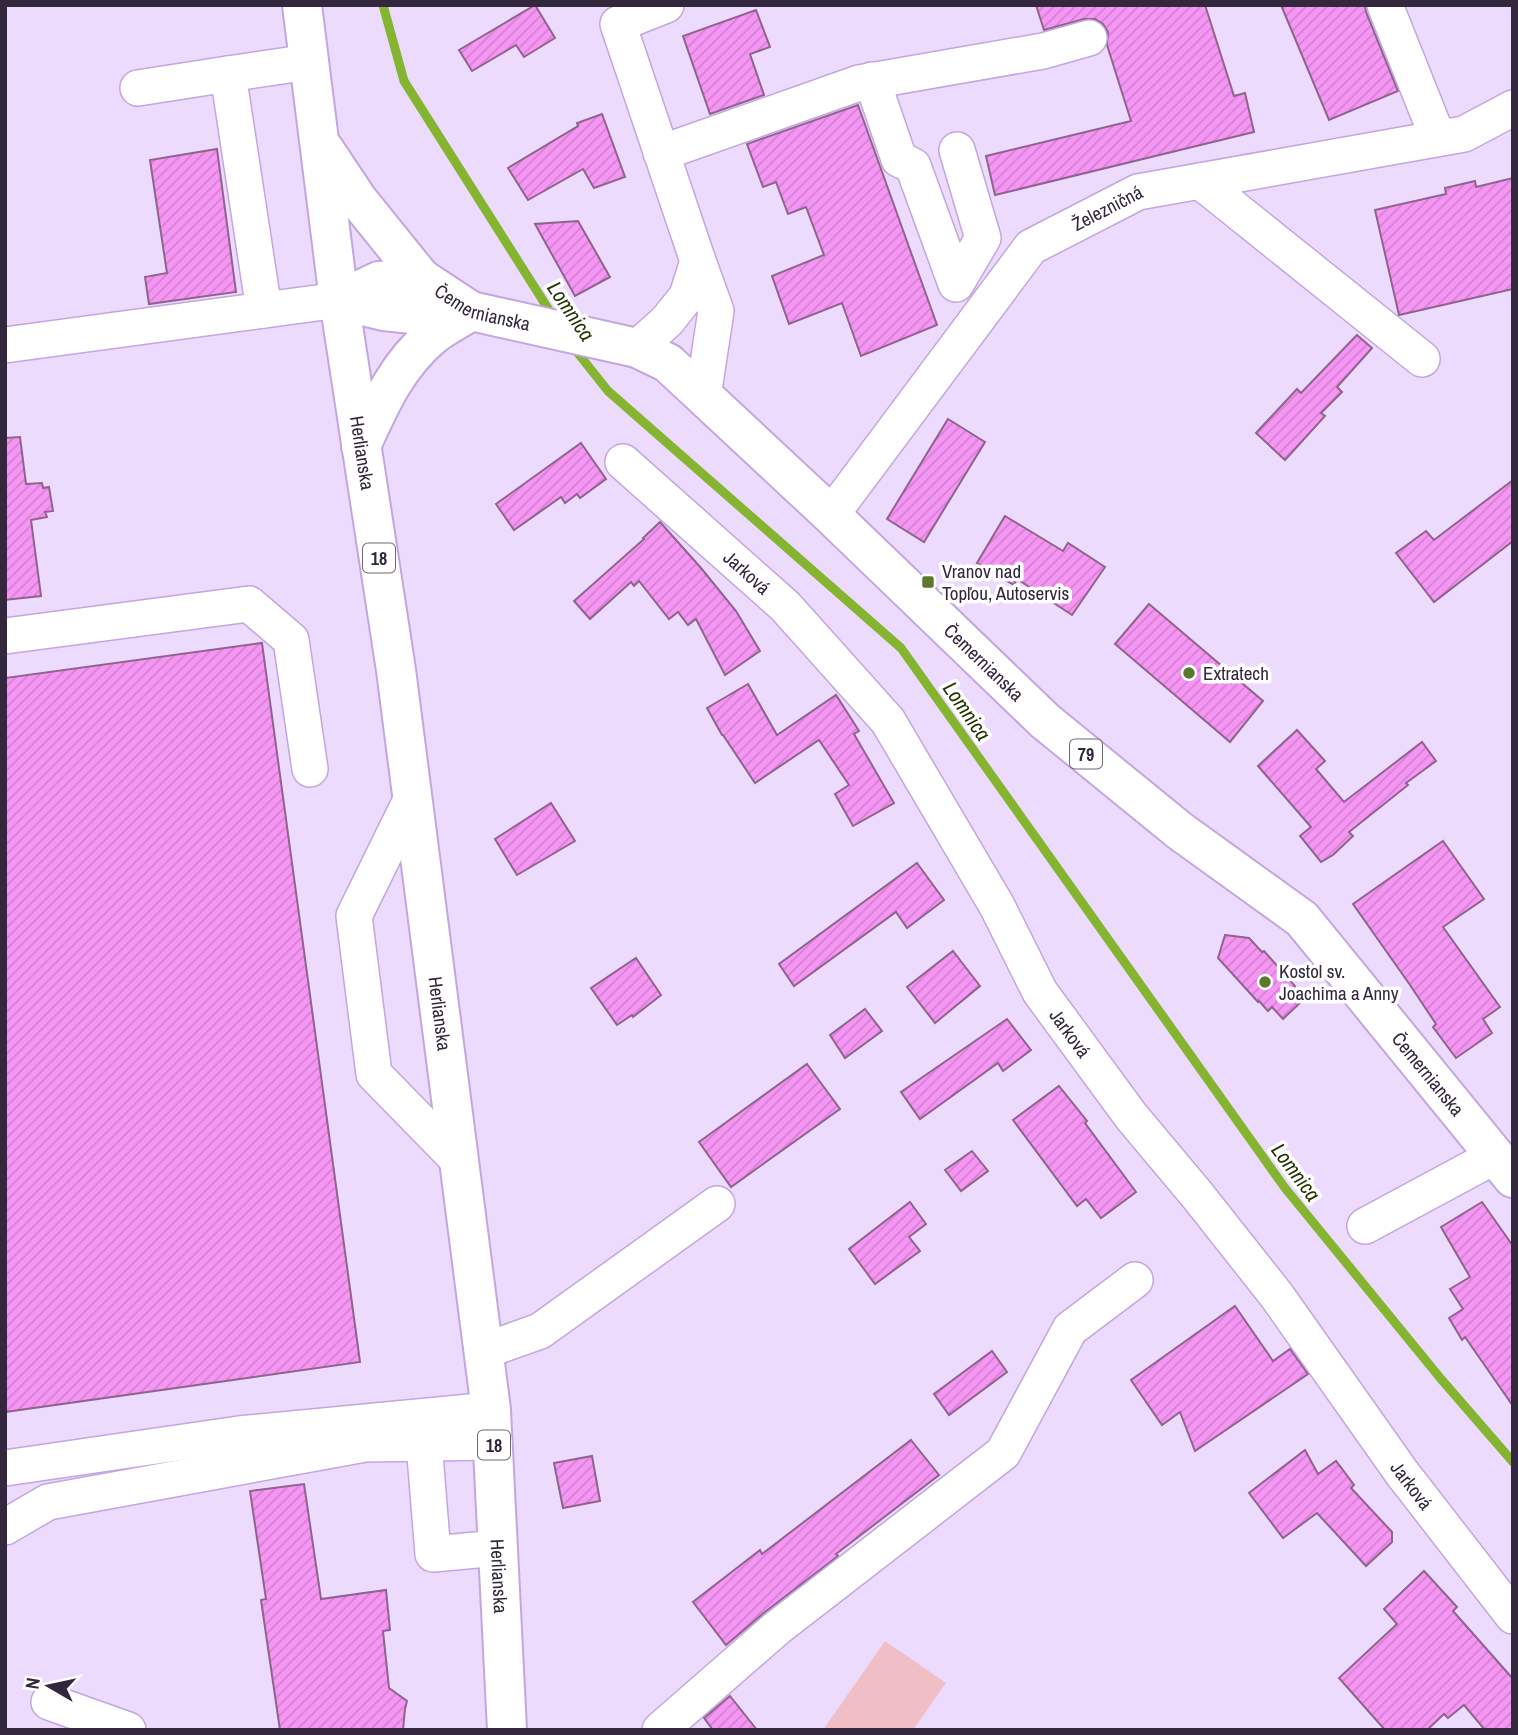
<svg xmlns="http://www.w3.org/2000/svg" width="1518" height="1735" font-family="'Archivo Narrow',sans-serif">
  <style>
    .park { fill: #f0bfc6 }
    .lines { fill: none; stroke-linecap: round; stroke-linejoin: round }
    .stream { stroke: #85b431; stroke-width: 9 }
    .building { fill: url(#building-hatch); stroke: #8f638e; stroke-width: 2 }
    .minor-casing { stroke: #c3a6de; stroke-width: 38 }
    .major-casing { stroke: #c3a6de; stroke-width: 42 }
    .minor { stroke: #fff; stroke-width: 35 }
    .major { stroke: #fff; stroke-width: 38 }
    .poi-dot { fill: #5b782e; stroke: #fff; stroke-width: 2.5 }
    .labels { text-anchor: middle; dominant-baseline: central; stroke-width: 7; stroke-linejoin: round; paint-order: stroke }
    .shield { fill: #fff; stroke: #706877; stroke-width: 2 }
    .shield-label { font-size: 18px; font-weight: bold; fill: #32273d }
    .street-label { font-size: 19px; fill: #32273d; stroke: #fff }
    .poi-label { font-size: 19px; fill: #32273d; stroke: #fff; text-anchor: start }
    .water-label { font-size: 21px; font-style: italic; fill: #223400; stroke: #fff }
  </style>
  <defs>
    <pattern id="building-hatch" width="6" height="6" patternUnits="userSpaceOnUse" patternTransform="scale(1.75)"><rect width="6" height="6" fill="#f696f4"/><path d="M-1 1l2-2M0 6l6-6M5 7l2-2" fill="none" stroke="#d381d2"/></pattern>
  </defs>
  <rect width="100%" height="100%" fill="#eddbfe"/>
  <path class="park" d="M885 1641 946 1683 913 1730H823Z"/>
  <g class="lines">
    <g class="stream">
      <path d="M383 5 404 81 554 318"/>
      <path d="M573 347 608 391 901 648 1285 1188 1441 1379 1513 1462"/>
    </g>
  </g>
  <g class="building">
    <path d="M535 5 555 38 524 57 516 45 472 71 459 50Z"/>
    <path d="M1036 5H1205L1234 96 1245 93 1254 132 995 195 986 156 1131 121 1107 45 1108 32 1103 24 1095 19H1084L1044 30Z"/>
    <path d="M1281 5H1365L1366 12 1398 91 1329 120Z"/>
    <path d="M756 10 770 47 750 54 764 95 710 114 683 36Z"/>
    <path d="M858 105 937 325 861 356 842 303 789 324 772 276 824 255 806 207 788 214 776 182 763 187 747 144Z"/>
    <path d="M602 114 625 177 594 188 583 169 528 200 508 168 578 126 577 123Z"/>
    <path d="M217 149 236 292 149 304 145 277 167 273 150 160Z"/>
    <path d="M1513 178V289L1399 315 1375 210 1446 194 1445 188 1475 181 1476 187Z"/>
    <path d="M578 221 610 277 575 296 535 224Z"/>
    <path d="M1357 335 1372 348 1337 387 1342 392 1321 413 1325 416 1285 460 1256 433 1297 389 1301 393Z"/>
    <path d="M948 419 985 442 924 542 887 519Z"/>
    <path d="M20 437 26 484 42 483 43 488 49 487 53 511 45 512 47 517 31 520 41 596 5 600V438Z"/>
    <path d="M581 443 606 479 580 498 577 494 565 503 561 497 514 530 496 504Z"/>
    <path d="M1513 480V541L1434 602 1396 553 1426 531 1434 540Z"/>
    <path d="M1005 516 1063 551 1068 543 1105 567 1072 615 1017 579 1014 585 977 563Z"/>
    <path d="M660 522 701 568 736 611 760 651 725 675 696 619 688 625 678 612 669 619 639 581 634 586 631 582 590 619 574 601 644 539 643 538Z"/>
    <path d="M1149 604 1263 701 1230 742 1115 644Z"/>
    <path d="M262 643 360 1362 5 1412V678Z"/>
    <path d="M748 684 777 735 836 695 859 731 854 734 894 803 853 826 835 794 849 785 819 740 755 783 723 735H722L707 708Z"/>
    <path d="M1297 730 1325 761 1316 769 1344 802 1422 742 1436 761 1406 783 1408 785 1349 832 1353 836 1333 855 1321 862 1300 836 1311 827 1258 766Z"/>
    <path d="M551 803 575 841 517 875 495 839Z"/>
    <path d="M1443 841 1484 899 1443 927 1500 1007 1483 1019 1492 1033 1456 1058 1433 1027 1436 1024 1410 985 1353 904Z"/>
    <path d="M917 863 944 900 907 928 896 912 794 986 779 964Z"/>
    <path d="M1225 935 1249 938 1262 952 1264 951 1295 986 1292 990 1302 1001 1283 1019 1272 1007 1268 1011 1259 1001 1258 1002 1218 958Z"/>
    <path d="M953 951 980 986 935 1023 907 987Z"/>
    <path d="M636 958 661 995 633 1017 632 1015 617 1025 591 988Z"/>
    <path d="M865 1009 882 1031 845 1058 830 1035Z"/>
    <path d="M1007 1019 1031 1050 1003 1071 998 1063 920 1119 901 1092Z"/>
    <path d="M807 1064 840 1109 731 1187 699 1142Z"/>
    <path d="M1059 1086 1087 1121 1085 1123 1136 1192 1101 1218 1086 1199 1077 1206 1013 1120Z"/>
    <path d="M972 1151 988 1171 961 1191 945 1170Z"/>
    <path d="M910 1202 926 1224 909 1237 920 1251 875 1284 849 1249Z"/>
    <path d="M1482 1202 1513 1246V1406L1465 1337 1462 1340 1449 1318 1463 1309 1450 1289 1470 1277 1441 1227Z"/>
    <path d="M1235 1306 1273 1361 1290 1349 1308 1374 1195 1451 1180 1412 1162 1425 1131 1380Z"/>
    <path d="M992 1351 1007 1372 949 1415 934 1394Z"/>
    <path d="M911 1440 939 1475 836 1554 838 1556 765 1612 726 1645 693 1602 760 1550 762 1554Z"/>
    <path d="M1305 1450 1318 1474 1336 1461 1354 1485 1351 1488 1392 1532V1542L1366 1566 1317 1513 1283 1538 1249 1493Z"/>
    <path d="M592 1456 600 1501 563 1508 554 1463Z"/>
    <path d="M304 1484 321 1599 386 1590 390 1630 383 1631 389 1688 407 1701 405 1709 403 1730H280L261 1600 266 1599 250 1491Z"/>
    <path d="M1424 1571 1457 1607 1453 1611 1513 1679V1730H1485L1464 1705 1448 1718 1444 1714 1427 1730H1385L1339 1678 1397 1624 1384 1609Z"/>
    <path d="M730 1696 757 1730H713L704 1718Z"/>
  </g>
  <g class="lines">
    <g class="minor-casing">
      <g id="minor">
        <path d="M666 5 618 24 698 261 716 311 703 396"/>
        <path d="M1385 5 1438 138"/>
        <path d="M872 80 899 159 913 166 956 284 983 238 957 150"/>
        <path d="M138 88 228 74"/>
        <path d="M661 153 859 83 1043 51 1089 38"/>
        <path d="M1200 181 1422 359"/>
        <path d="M264 310 228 74 309 62"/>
        <path d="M5 345 339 300"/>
        <path d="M637 348 667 321 687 296 698 261"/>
        <path id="s1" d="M623 462 785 606 888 721 997 906 1040 992 1131 1116 1198 1196 1277 1296 1402 1473 1513 1616"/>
        <path id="s2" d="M831 515 1031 247 1138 192 1464 134 1513 108"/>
        <path d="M5 636 249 604 291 640 310 769"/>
        <path d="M412 798 354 916 374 1074 459 1161"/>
        <path d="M1365 1226 1495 1156"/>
        <path d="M484 1351 540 1331 717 1204"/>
        <path d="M424 1443 433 1554 498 1548"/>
        <path d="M5 1468 239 1434 491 1410"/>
        <path d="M5 1527 48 1502 365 1444 494 1442"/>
        <path d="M49 1702 128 1730"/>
        <path d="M660 1730 777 1628 1003 1453 1070 1329 1135 1280"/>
      </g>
    </g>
    <g class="major-casing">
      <g id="major">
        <path id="s3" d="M302 5 339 300 396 670 491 1410 507 1730"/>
        <path d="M324 149 358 200 421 278"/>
        <path id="s4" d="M339 300 379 281 421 278 471 311 637 348 668 363 831 515 1045 721 1180 831 1302 919 1513 1178"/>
        <path d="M339 300 384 311 440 317 468 312"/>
        <path d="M361 446C380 404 397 365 433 335 445 326 459 319 471 311"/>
      </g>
    </g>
    <use href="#minor" class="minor"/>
    <use href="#major" class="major"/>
  </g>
  <g class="poi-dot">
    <rect x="921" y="575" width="14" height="14" rx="3.5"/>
    <circle cx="1189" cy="673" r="7"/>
    <circle cx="1265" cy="982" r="7"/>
  </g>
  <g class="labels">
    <g class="shield">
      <rect x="363" y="543.5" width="32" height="29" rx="5"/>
      <rect x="1070" y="739.5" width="32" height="29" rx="5"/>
      <rect x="478" y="1430.5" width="32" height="29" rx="5"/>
    </g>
    <g class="shield-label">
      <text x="379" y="558">18</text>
      <text x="1086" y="754">79</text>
      <text x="494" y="1445">18</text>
    </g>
    <g class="street-label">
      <text stroke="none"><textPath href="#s2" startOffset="420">Železničná</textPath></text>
      <text stroke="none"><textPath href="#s4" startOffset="156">Čemernianska</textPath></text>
      <text stroke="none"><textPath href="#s3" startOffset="452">Herlianska</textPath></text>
      <text stroke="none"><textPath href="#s1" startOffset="166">Jarková</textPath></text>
      <text stroke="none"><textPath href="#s4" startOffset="786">Čemernianska</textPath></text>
      <text stroke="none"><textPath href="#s3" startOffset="1018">Herlianska</textPath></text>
      <text stroke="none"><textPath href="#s1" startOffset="733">Jarková</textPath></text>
      <text stroke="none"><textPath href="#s4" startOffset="1395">Čemernianska</textPath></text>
      <text stroke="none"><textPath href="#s1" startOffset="1300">Jarková</textPath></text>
      <text stroke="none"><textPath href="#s3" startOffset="1584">Herlianska</textPath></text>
    </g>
    <g class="poi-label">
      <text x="942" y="571">Vranov nad<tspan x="942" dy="22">Topľou, Autoservis</tspan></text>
      <text x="1203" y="673">Extratech</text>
      <text x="1279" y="971">Kostol sv.<tspan x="1279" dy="22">Joachima a Anny</tspan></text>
    </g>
    <g class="water-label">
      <text transform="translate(571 311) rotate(56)">Lomnica</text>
      <text transform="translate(967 711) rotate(55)">Lomnica</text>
      <text transform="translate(1296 1172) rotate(53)">Lomnica</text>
    </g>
  </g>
  <rect width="1518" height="1735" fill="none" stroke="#32273d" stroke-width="14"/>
  <g transform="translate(49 1686) rotate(279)" stroke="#ffffff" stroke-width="5" paint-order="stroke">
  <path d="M0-5L12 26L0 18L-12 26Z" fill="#32273d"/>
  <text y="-10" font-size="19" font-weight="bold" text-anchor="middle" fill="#32273d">N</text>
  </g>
</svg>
